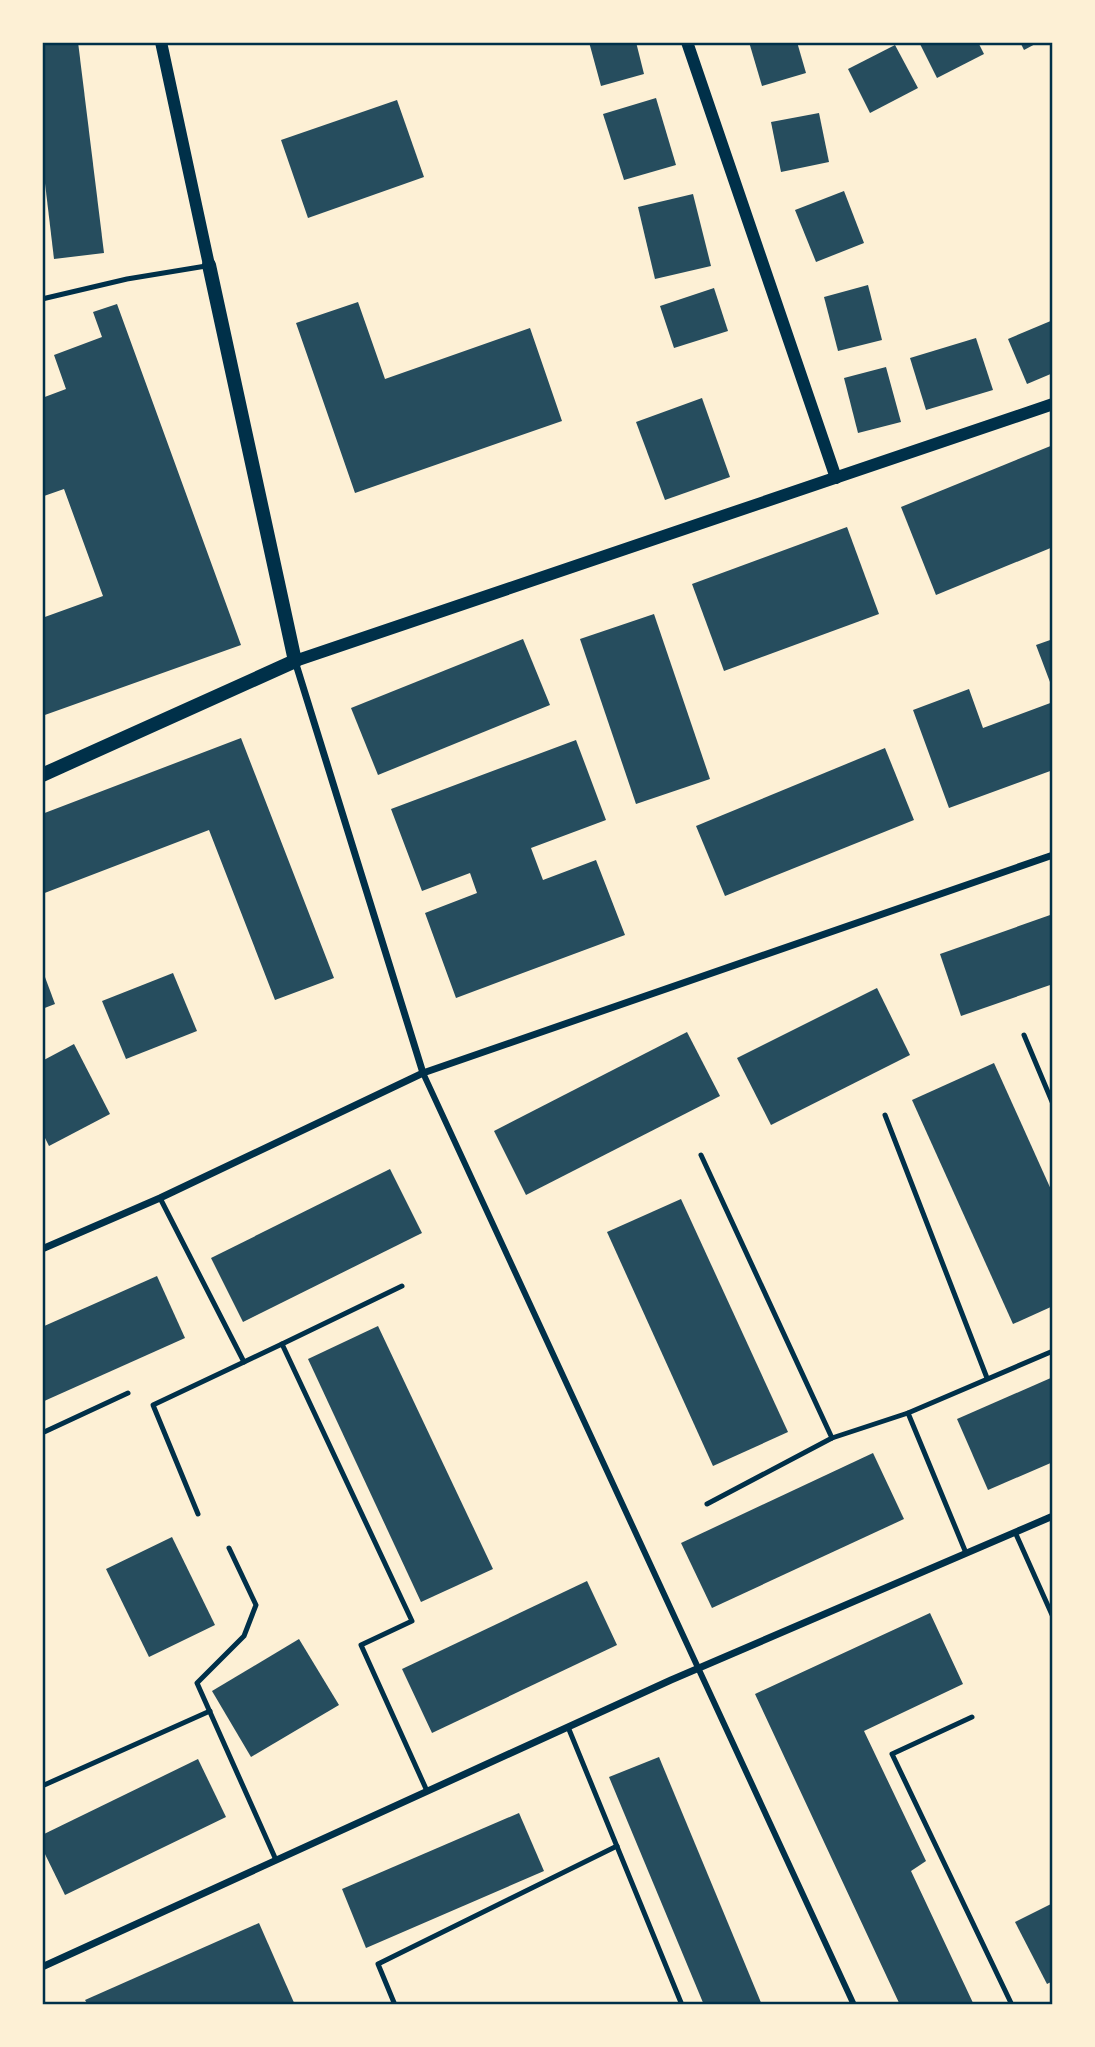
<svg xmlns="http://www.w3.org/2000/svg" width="1095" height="2047" font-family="Lato,sans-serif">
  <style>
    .building { fill: #264d5e }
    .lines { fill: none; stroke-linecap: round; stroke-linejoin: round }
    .service { stroke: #003049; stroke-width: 5 }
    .pedestrian { stroke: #003049; stroke-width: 6 }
    .minor { stroke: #003049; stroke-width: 7 }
    .tertiary { stroke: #003049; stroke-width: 12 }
    .secondary { stroke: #003049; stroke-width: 14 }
    .neatline { fill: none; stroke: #003049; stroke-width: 2.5 }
  </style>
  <rect width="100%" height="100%" fill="#fdf0d5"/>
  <g class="building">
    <path d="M42 42H78L104 253 54 259 42 158Z"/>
    <path d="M589 42H636L644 74 601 86Z"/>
    <path d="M749 42H797L806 73 762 86Z"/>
    <path d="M919 42H978L984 54 937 78Z"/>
    <path d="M1020 42H1039L1024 50Z"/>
    <path d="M895 45 918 88 870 113 848 69Z"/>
    <path d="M656 98 676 165 624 180 603 114Z"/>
    <path d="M397 100 424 177 308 218 281 140Z"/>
    <path d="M819 113 829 162 781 172 771 122Z"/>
    <path d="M844 191 864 243 816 262 795 210Z"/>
    <path d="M693 194 711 266 655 279 638 207Z"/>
    <path d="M868 285 882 340 838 351 824 297Z"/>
    <path d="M714 288 728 331 674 348 660 306Z"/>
    <path d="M358 302 385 379 530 328 562 421 355 493 296 323Z"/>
    <path d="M117 304 241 645 42 716V618L103 596 64 489 44 496 42 490V398L66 389 54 355 102 337 93 312Z"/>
    <path d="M1053 320V373L1027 384 1008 339Z"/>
    <path d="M976 338 993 390 926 410 910 358Z"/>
    <path d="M886 367 901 422 858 433 844 378Z"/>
    <path d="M702 398 730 477 665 500 636 422Z"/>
    <path d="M1053 445V547L936 595 901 507Z"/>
    <path d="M847 527 879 614 724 671 692 584Z"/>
    <path d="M654 614 710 779 636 804 580 639Z"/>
    <path d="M523 639 550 705 378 775 351 708Z"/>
    <path d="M1053 639V690L1036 645Z"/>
    <path d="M969 689 983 728 1053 702V770L949 808 913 710Z"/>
    <path d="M241 738 334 978 275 1000 209 830 42 894V814Z"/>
    <path d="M576 740 606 820 531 848 543 880 596 860 625 935 456 998 425 913 477 893 470 873 422 891 391 809Z"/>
    <path d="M885 748 914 820 725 896 696 826Z"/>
    <path d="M1053 914V984L961 1016 940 954Z"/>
    <path d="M42 969 55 1004 42 1009Z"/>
    <path d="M173 973 197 1031 126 1059 102 1001Z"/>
    <path d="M877 988 910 1055 771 1125 737 1058Z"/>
    <path d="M687 1032 720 1096 526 1195 494 1131Z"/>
    <path d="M74 1044 110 1114 49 1146 42 1132V1061Z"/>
    <path d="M994 1063 1053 1194V1306L1013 1324 912 1100Z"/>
    <path d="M390 1169 422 1233 243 1322 211 1258Z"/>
    <path d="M681 1199 788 1432 713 1466 607 1232Z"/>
    <path d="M157 1276 185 1338 42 1402V1327Z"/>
    <path d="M378 1326 493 1569 421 1602 308 1359Z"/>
    <path d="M1053 1377V1462L988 1490 957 1419Z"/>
    <path d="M873 1453 904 1519 712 1608 681 1543Z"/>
    <path d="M172 1537 215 1625 149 1657 106 1569Z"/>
    <path d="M587 1581 617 1645 432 1733 402 1669Z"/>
    <path d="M930 1613 963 1684 864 1731 926 1861 911 1871 974 2005H900L755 1694Z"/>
    <path d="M299 1639 339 1705 251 1757 212 1691Z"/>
    <path d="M659 1757 762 2005H704L609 1777Z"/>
    <path d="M198 1759 226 1817 65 1895 42 1848V1835Z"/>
    <path d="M519 1813 544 1871 366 1948 342 1889Z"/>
    <path d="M1053 1903V1981L1047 1984 1015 1922Z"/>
    <path d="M259 1923 295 2005H88L85 2000Z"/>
  </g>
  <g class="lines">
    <g class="service">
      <path d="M42 299 127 279 206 266"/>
      <path d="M1024 1035 1053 1104"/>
      <path d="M885 1115 987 1378"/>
      <path d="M701 1155 832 1438"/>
      <path d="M160 1198 244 1362 282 1344 412 1621 361 1645 427 1791"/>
      <path d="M282 1344 402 1286"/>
      <path d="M42 1433 128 1393"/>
      <path d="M707 1504 832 1438 908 1413"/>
      <path d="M198 1514 153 1405 244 1362"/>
      <path d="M1015 1532 1053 1617"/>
      <path d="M229 1548 256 1605 244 1636 197 1683 276 1860"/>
      <path d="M966 1553 908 1413 1053 1351"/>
      <path d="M972 1717 892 1754 1012 2005"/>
      <path d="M568 1727 682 2005"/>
      <path d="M42 1786 210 1711"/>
      <path d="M395 2005 378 1964 617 1846"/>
    </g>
    <path class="pedestrian" d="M423 1073 854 2005"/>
    <g class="minor">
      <path d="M295 661 423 1073"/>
      <path d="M42 1249 160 1198 423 1073 1053 855"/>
      <path d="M42 1967 671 1680 1053 1516"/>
    </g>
    <g class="tertiary">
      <path d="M161 42 209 265"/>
      <path d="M687 42 836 478"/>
      <path d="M295 661 1053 404"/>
    </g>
    <path class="secondary" d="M42 775 295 661 209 265"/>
  </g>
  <rect width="1095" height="2047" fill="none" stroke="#fdf0d5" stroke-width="88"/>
  <rect x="44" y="44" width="1007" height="1959" class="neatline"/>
</svg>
